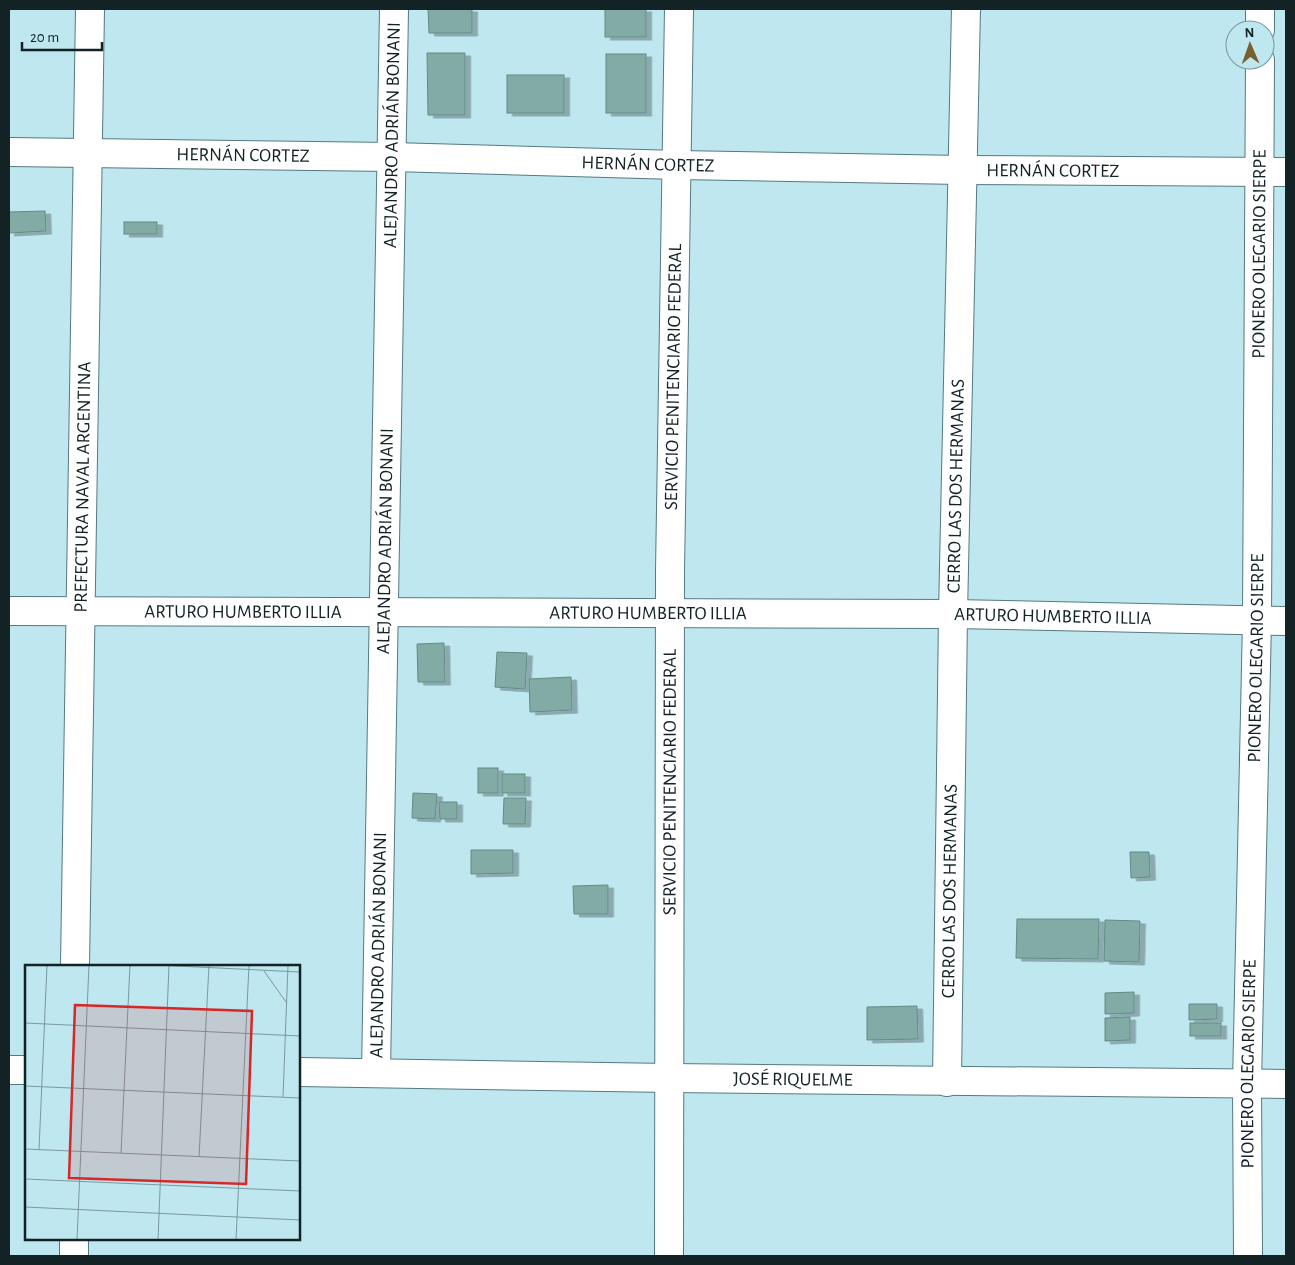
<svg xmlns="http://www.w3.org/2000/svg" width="1295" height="1265" font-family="'Alegreya Sans',sans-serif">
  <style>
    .building { fill: #83aba5; stroke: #638a84; filter: url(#shadow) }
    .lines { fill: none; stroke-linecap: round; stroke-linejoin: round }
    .street-casing { stroke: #547a81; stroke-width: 30 }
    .secondary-casing { stroke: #547a81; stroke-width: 30 }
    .street { stroke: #fff; stroke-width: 28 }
    .secondary { stroke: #fff; stroke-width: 28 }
    .labels { text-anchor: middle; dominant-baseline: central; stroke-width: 4; stroke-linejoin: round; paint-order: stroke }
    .street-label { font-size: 19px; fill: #132225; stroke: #bee7ef }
    .inset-road { fill: none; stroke: #7a989e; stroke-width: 1 }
    .view { fill: #d62828; fill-opacity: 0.15; stroke: #d62828; stroke-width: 2.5 }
    .inset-edge { fill: none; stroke: #132225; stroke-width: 2.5 }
  </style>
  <defs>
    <filter id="shadow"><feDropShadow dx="5.5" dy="3" stdDeviation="0" flood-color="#0004"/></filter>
  </defs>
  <rect width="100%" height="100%" fill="#bee7ef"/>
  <g class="building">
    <path d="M428 9H472V33H429Z"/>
    <rect x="605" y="9" width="41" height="28"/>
    <path d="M427 53H465V115H428Z"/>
    <rect x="606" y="54" width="40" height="59"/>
    <rect x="507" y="75" width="57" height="38"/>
    <path d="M45 211 46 231 9 233V212Z"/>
    <rect x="124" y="222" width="33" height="12"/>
    <path d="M444 643 445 682H418L417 644Z"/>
    <path d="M497 652 527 653 525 689 495 687Z"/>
    <path d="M571 677 572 710 530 712 529 679Z"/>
    <rect x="478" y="768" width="20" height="25"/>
    <rect x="502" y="774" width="23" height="19"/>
    <path d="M413 793 437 794 435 819 412 818Z"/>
    <path d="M504 798H526L525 824H503Z"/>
    <path d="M439 802H457V819H440Z"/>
    <path d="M471 850H513V873L471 874Z"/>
    <path d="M1130 852H1149L1150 877 1131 878Z"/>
    <path d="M608 885V914H574L573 886Z"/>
    <path d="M1017 919H1099L1098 959 1016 958Z"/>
    <path d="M1105 920 1140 921 1139 962 1104 961Z"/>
    <path d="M1134 992V1013L1105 1014V993Z"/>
    <path d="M1189 1004H1217V1019L1189 1020Z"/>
    <path d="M917 1006 918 1039 867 1040V1007Z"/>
    <path d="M1130 1017V1040L1105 1041V1018Z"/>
    <rect x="1190" y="1023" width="31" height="13"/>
  </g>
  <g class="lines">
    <g class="street-casing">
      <g id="street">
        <path d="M1260 30V9"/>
        <path id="s1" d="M9 152 392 157 678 165 962 170 1286 172"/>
        <path id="s2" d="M9 611 953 614 1286 621"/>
        <path d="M9 1070H26"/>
        <path id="s3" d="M299 1072 670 1078 1286 1084"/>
        <path id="s4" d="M376 1073 394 9"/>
        <path id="s5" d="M947 1082 953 614 966 9"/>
        <path id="s6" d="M669 1256 670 572 679 9"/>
        <path id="s7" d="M1248 1256 1247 1084 1257 620 1260 60"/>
      </g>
    </g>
    <g class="secondary-casing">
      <g id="secondary">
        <path id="s8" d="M75 966 90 9"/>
        <path d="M74 1239V1256"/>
      </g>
    </g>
    <use href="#street" class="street"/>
    <use href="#secondary" class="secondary"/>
  </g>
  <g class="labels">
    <g class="street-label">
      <text stroke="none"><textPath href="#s4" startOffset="938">ALEJANDRO ADRIÁN BONANI</textPath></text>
      <text stroke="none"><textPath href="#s1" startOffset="234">HERNÁN CORTEZ</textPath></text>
      <text stroke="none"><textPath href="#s1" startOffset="639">HERNÁN CORTEZ</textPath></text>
      <text stroke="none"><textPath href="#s1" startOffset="1044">HERNÁN CORTEZ</textPath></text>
      <text stroke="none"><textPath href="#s7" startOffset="1002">PIONERO OLEGARIO SIERPE</textPath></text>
      <text stroke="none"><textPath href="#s6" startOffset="879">SERVICIO PENITENCIARIO FEDERAL</textPath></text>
      <text stroke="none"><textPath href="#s5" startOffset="596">CERRO LAS DOS HERMANAS</textPath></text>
      <text stroke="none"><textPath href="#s8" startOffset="479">PREFECTURA NAVAL ARGENTINA</textPath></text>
      <text stroke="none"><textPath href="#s4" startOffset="532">ALEJANDRO ADRIÁN BONANI</textPath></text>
      <text stroke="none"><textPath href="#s2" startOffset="234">ARTURO HUMBERTO ILLIA</textPath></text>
      <text stroke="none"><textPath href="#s2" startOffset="639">ARTURO HUMBERTO ILLIA</textPath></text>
      <text stroke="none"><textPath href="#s2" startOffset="1044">ARTURO HUMBERTO ILLIA</textPath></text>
      <text stroke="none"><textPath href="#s7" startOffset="598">PIONERO OLEGARIO SIERPE</textPath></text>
      <text stroke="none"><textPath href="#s6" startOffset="474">SERVICIO PENITENCIARIO FEDERAL</textPath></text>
      <text stroke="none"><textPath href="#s5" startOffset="191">CERRO LAS DOS HERMANAS</textPath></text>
      <text stroke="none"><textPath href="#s4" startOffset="128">ALEJANDRO ADRIÁN BONANI</textPath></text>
      <text stroke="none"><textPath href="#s7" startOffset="192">PIONERO OLEGARIO SIERPE</textPath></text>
      <text stroke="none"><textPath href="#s3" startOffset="494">JOSÉ RIQUELME</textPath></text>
    </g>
  </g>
  <g transform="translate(25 965)">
    <rect width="275" height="275" fill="#bee7ef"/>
    <path class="inset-road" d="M132 0 275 7M239 6 261 37M0 58 275 71M0 121 275 133M258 132 263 0M0 184 275 196M14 185 22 0M96 188 105 0M174 192 184 0M0 214 275 226M0 242 275 255M0 274 19 275M52 275 64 0M133 275 144 0M211 275 224 0"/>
    <path class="view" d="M50 40 227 46 221 219 44 213Z"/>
    <rect width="275" height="275" class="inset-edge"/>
  </g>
  <rect width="1295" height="1265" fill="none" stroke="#132225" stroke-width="20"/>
  <g transform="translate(1250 45) rotate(358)"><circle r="24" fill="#bee7ef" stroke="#7a989e"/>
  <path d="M0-4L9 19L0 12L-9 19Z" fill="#795f30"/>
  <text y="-8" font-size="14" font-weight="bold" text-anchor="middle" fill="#132225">N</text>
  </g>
  <path d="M22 42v8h80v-8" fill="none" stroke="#132225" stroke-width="2.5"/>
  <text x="30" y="42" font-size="15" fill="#132225" stroke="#bee7ef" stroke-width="4" paint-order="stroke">20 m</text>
</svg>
